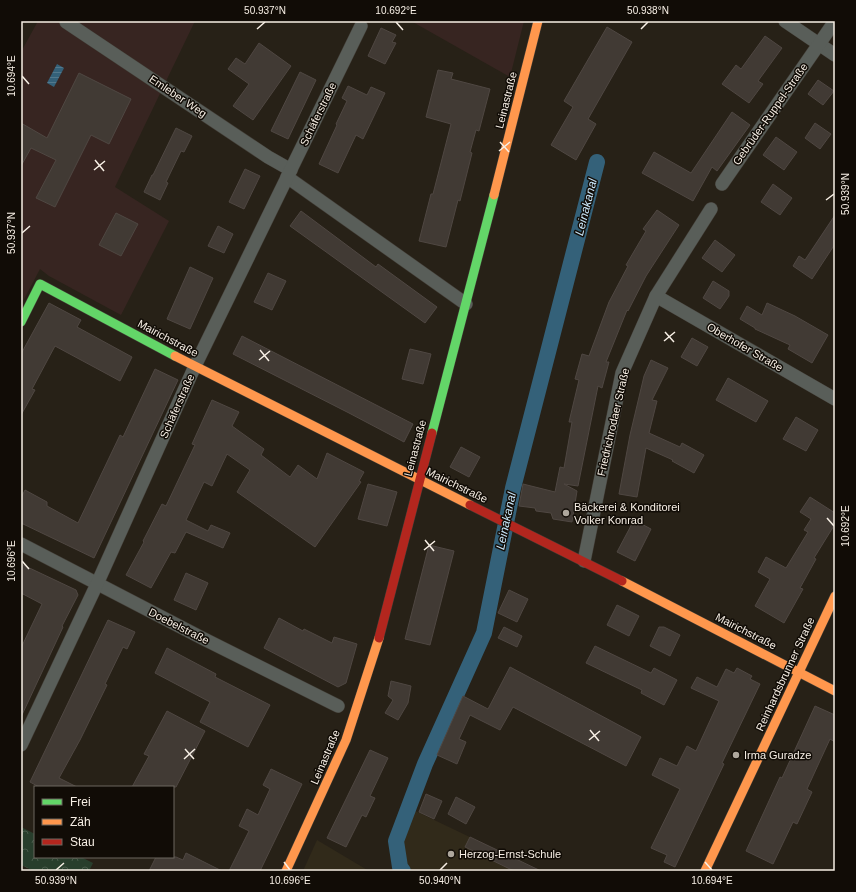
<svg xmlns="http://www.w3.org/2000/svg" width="856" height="892" font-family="Helvetica,sans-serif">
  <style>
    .commercial { fill: #372521 }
    .education { fill: #312a1a }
    .forest { fill: url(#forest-crowns) }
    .water { fill: url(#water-rules) }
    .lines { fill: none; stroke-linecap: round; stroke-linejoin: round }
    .canal { stroke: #346179; stroke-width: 16 }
    .building { fill: #413a34; stroke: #4f4742 }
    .street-casing { stroke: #423d36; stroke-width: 14 }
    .fast-casing { stroke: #423d36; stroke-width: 10 }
    .slow-casing { stroke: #423d36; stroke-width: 10 }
    .jam-casing { stroke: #423d36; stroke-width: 10 }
    .street { stroke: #595e59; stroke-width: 13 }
    .fast { stroke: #63d668; stroke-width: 9 }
    .slow { stroke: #ff974d; stroke-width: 9 }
    .jam { stroke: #b3261e; stroke-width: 9 }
    .ticks { fill: none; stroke: #f7efe5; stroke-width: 1.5 }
    .poi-dot { fill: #aea79d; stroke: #110c06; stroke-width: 1.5 }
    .labels { text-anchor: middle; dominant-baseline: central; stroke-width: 3; stroke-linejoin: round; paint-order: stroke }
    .street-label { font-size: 11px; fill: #f7efe5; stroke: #110c06 }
    .poi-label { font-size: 11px; fill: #f7efe5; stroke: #110c06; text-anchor: start }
    .water-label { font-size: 12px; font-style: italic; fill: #cae7fa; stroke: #110c06 }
    .neatline { fill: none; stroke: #f7efe5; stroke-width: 1.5 }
    .ticks-label { font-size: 10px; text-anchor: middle; fill: #f7efe5 }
  </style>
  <defs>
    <pattern id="forest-crowns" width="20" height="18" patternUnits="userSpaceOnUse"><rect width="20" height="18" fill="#283e2c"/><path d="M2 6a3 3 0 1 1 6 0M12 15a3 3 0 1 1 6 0" fill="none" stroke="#485a4a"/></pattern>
    <pattern id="water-rules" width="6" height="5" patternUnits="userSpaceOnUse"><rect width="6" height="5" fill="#346179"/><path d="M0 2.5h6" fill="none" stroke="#52788c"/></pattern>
  </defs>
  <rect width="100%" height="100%" fill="#272117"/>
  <g class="commercial">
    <path d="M38 21H195L115 187 169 221 121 315 49 276 40 269 21 305V52Z"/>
    <path d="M411 21H524L510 77Z"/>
  </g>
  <g class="education">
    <path d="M405 806 541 871H400L394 837Z"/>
    <path d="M317 840 369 871H303Z"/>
  </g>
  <path class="forest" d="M21 827 35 834V857H81L93 863 89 871H34L21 865Z"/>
  <path class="water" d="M57 64 64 68 54 87 47 83Z"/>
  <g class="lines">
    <path class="canal" d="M403 871 400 867 396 841 425 764 484 633 513 488 597 162"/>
  </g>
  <g class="building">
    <path d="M607 27 632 42 588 119 596 124 576 160 551 145 573 107 564 101Z"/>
    <path d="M381 28 396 35 392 42 396 43 385 64 368 56Z"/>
    <path d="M765 36 782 48 758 81 763 84 749 103 722 84 736 65 741 69Z"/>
    <path d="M259 43 291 66 253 120 233 106 249 84 228 69 236 58 245 64Z"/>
    <path d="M438 70 453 73 451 79 490 89 479 131 476 130 470 152 472 153 460 201 458 200 446 247 419 241 431 194H433L451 124 426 117Z"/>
    <path d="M300 72 316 80 288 139 271 131Z"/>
    <path d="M79 73 131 99 109 144 91 135 55 207 36 198 56 160 31 148 21 166V123L47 138Z"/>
    <path d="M818 80 834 91 823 105 808 94Z"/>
    <path d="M348 86 367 95 371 87 385 93 363 139 356 135 338 173 319 164 337 125 336 124 347 101 342 98Z"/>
    <path d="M732 112 750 125 717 171 712 167 693 201 642 173 654 152 691 173Z"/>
    <path d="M815 123 831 134 820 149 805 138Z"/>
    <path d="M176 128 192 136 184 152 181 151 166 182 168 183 160 200 144 192 152 175H153Z"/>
    <path d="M776 137 797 152 784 170 763 155Z"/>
    <path d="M245 169 260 176 244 209 229 202Z"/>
    <path d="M773 184 792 198 780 215 761 202Z"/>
    <path d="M657 210 679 225 646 276 628 311 627 310 606 362H609L602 388 598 386 578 486 564 484 577 491 572 522 553 519 551 513 536 511 535 508 519 506 523 484 555 492 560 467 564 468 572 422H569L579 380 575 379 582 354 589 356 609 302 628 266 626 265 646 231 643 229Z"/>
    <path d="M301 211 376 267 378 264 437 307 425 323 290 226Z"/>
    <path d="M116 213 138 224 121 256 99 245Z"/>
    <path d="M835 215V244L812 279 793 266 799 256 805 260Z"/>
    <path d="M218 226 233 234 224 253 208 246Z"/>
    <path d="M715 240 735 255 722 272 702 258Z"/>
    <path d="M190 267 213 278 190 329 167 319Z"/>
    <path d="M268 273 286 281 272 310 254 302Z"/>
    <path d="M713 281 729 291V296L720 309 703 298Z"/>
    <path d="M49 303 81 320 77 327 132 357 120 381 55 346 32 389 35 390 21 415V354Z"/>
    <path d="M767 303 795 316 828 335 812 363 788 349 790 345 755 329V328L740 319 747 306 762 315Z"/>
    <path d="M242 336 413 424 404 442 349 413 233 354Z"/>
    <path d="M692 338 708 347 697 366 681 357Z"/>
    <path d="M410 349 431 354 423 384 402 379Z"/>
    <path d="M651 360 668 368 652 400 657 401 649 433 680 447 682 443 704 455 694 473 672 461 673 460 646 448 637 497 619 494 630 435 644 376Z"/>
    <path d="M155 369 178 380 94 558 21 523V498L25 490 47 502V506L78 523 120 435 123 437Z"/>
    <path d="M728 378 768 401 756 422 716 400Z"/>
    <path d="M212 400 239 412 232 426 264 449 261 455 290 477 298 465 317 479 327 453 364 472 359 481 361 482 315 547 237 492 250 470 227 454 212 486 204 482 186 520 208 531 211 525 230 533 223 548 186 532 175 553 171 552 151 588 126 575 144 542 143 541 162 504 166 506 195 445 192 444Z"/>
    <path d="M796 417 818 430 806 451 783 439Z"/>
    <path d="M461 447 480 457 469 477 450 467Z"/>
    <path d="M368 484 397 492 387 526 358 519Z"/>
    <path d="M810 497 835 513V524L814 558 816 559 800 588 803 589 784 623 755 606 770 579 758 572 766 557 786 568 808 532 804 530 811 519 800 512Z"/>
    <path d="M634 520 651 529 635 561 617 552Z"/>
    <path d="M429 545 454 551 430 645 405 639Z"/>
    <path d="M21 564 76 590 78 595 62 626 63 627 21 717V648L42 604 21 593Z"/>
    <path d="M186 573 208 583 196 610 174 600Z"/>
    <path d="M509 590 528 599 517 622 498 613Z"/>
    <path d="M617 605 639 616 629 636 607 625Z"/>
    <path d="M279 618 303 631 304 629 332 643 334 637 357 644 346 683 338 687 264 648Z"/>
    <path d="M108 620 135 632 127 649 123 647 105 684 107 685 80 740 59 778 77 787H39L30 782Z"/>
    <path d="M504 627 522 636 517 647 498 638Z"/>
    <path d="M659 627H664L680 635 670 656 650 646Z"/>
    <path d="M595 646 651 673 654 668 677 680 664 705 641 693 642 690 586 663Z"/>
    <path d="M167 648 216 674 215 677 270 705 248 747 200 722 210 702 155 673Z"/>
    <path d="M510 667 641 737 626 766 513 707 500 730 470 715 459 739 466 742 457 764 437 755 463 696 488 709Z"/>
    <path d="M737 668 752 676 750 679 760 684 722 763 724 764 675 867 664 862 667 855 651 848 680 789 652 775 660 758 677 766 687 746 696 751 719 701 691 688 697 677 717 687 726 669 734 673Z"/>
    <path d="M391 681 411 686 408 703 398 720 385 713 393 700 388 696Z"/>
    <path d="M815 706 835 715V742L830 739 807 789 812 792 797 824 793 822 773 864 746 851 780 777 782 778Z"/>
    <path d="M167 711 205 731 176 787H132L149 756 144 754Z"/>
    <path d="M370 750 388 758 370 796 375 798 366 817 362 815 346 847 327 838Z"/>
    <path d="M271 769 302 784 260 871H229L249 831 239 826 247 809 258 815 270 789 263 785Z"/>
    <path d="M426 794 442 801 434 819 419 812Z"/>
    <path d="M456 797 475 807 466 824 448 814Z"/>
    <path d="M470 837 541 871H514L465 847Z"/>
    <path d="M186 853 222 871H149L156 857H176L183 860Z"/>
  </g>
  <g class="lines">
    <g class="street-casing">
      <g id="street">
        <path d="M785 21 835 55"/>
        <path d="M66 22 268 157 291 170"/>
        <path d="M287 177 466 304"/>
        <path d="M722 184 835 21"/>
        <path d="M656 296 835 399"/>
        <path d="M21 544 202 638 338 706"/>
        <path d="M584 561 622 373 656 296 711 209"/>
        <path d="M21 745 97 584 195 366 361 26"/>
      </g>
    </g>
    <g class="fast-casing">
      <g id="fast">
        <path d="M21 322 40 284 175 356"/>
        <path d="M432 433 494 195"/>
      </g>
    </g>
    <g class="slow-casing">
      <g id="slow">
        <path d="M494 195 538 21"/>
        <path d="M175 356 470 505"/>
        <path d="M622 581 835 691"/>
        <path d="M286 871 346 740 379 638"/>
        <path d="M705 871 835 596"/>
      </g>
    </g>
    <g class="jam-casing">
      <g id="jam">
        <path d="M470 505 622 581"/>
        <path d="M379 638 432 433"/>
      </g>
    </g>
    <use href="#street" class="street"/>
    <use href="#fast" class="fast"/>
    <use href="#slow" class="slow"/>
    <use href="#jam" class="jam"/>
  </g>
  <path class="ticks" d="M396 22 403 30M257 29 265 22M641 29 648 22M22 76 29 84M500 142 509 152M499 151 510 142M95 160 104 171M94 170 105 161M826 200 834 194M22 233 30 226M665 332 674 342M664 341 675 332M260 350 269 361M259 360 270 351M827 518 834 526M425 540 434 551M424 550 435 541M22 561 29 569M590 730 599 741M589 740 600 731M185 749 194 759M184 759 195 749M284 862 290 870M705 862 712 870M56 870 64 863M440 870 447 863"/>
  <g class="poi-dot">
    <circle cx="566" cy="513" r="4"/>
    <circle cx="736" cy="755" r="4"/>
    <circle cx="451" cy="854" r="4"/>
  </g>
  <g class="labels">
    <g class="street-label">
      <text transform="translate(178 96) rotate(34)">Emleber Weg</text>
      <text transform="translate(506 100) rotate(-76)">Leinastraße</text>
      <text transform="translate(318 114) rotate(-64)">Schäferstraße</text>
      <text transform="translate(770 114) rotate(-55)">Gebrüder-Ruppel-Straße</text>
      <text transform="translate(168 338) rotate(28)">Mairichstraße</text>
      <text transform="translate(745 347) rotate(30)">Oberhofer Straße</text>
      <text transform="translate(177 406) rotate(-66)">Schäferstraße</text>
      <text transform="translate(613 422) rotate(-77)">Friedrichrodaer Straße</text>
      <text transform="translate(415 448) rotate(-75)">Leinastraße</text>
      <text transform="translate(457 485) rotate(26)">Mairichstraße</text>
      <text transform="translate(179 626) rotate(27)">Doebelstraße</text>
      <text transform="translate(746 631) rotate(27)">Mairichstraße</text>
      <text transform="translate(785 674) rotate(-65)">Reinhardsbrunner Straße</text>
      <text transform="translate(325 757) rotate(-67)">Leinastraße</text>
    </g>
    <g class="poi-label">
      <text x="574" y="507">Bäckerei &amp; Konditorei<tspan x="574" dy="13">Volker Konrad</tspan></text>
      <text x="744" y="755">Irma Guradze</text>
      <text x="459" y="854">Herzog-Ernst-Schule</text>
    </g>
    <g class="water-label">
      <text transform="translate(586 207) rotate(-76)">Leinakanal</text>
      <text transform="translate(506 521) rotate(-78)">Leinakanal</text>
    </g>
  </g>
  <rect width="856" height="892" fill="none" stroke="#110c06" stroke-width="44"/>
  <rect x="34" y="786" width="140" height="72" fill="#110c06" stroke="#6d675f"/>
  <rect x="42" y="799" width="20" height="6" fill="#63d668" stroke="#6d675f"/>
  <text x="70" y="806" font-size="12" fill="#f7efe5">Frei</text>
  <rect x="42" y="819" width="20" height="6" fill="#ff974d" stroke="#6d675f"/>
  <text x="70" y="826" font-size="12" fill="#f7efe5">Zäh</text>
  <rect x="42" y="839" width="20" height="6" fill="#b3261e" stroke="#6d675f"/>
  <text x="70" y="846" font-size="12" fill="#f7efe5">Stau</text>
  <rect x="22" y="22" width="812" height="848" class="neatline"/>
  <g class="ticks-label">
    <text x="265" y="14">50.937°N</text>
    <text x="396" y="14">10.692°E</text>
    <text x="648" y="14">50.938°N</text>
    <text transform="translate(11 76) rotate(-90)" y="4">10.694°E</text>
    <text transform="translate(845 194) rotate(-90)" y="4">50.939°N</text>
    <text transform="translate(11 233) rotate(-90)" y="4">50.937°N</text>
    <text transform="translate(845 526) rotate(-90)" y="4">10.692°E</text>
    <text transform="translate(11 561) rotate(-90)" y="4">10.696°E</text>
    <text x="56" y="884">50.939°N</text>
    <text x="290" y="884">10.696°E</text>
    <text x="440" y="884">50.940°N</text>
    <text x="712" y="884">10.694°E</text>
  </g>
</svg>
